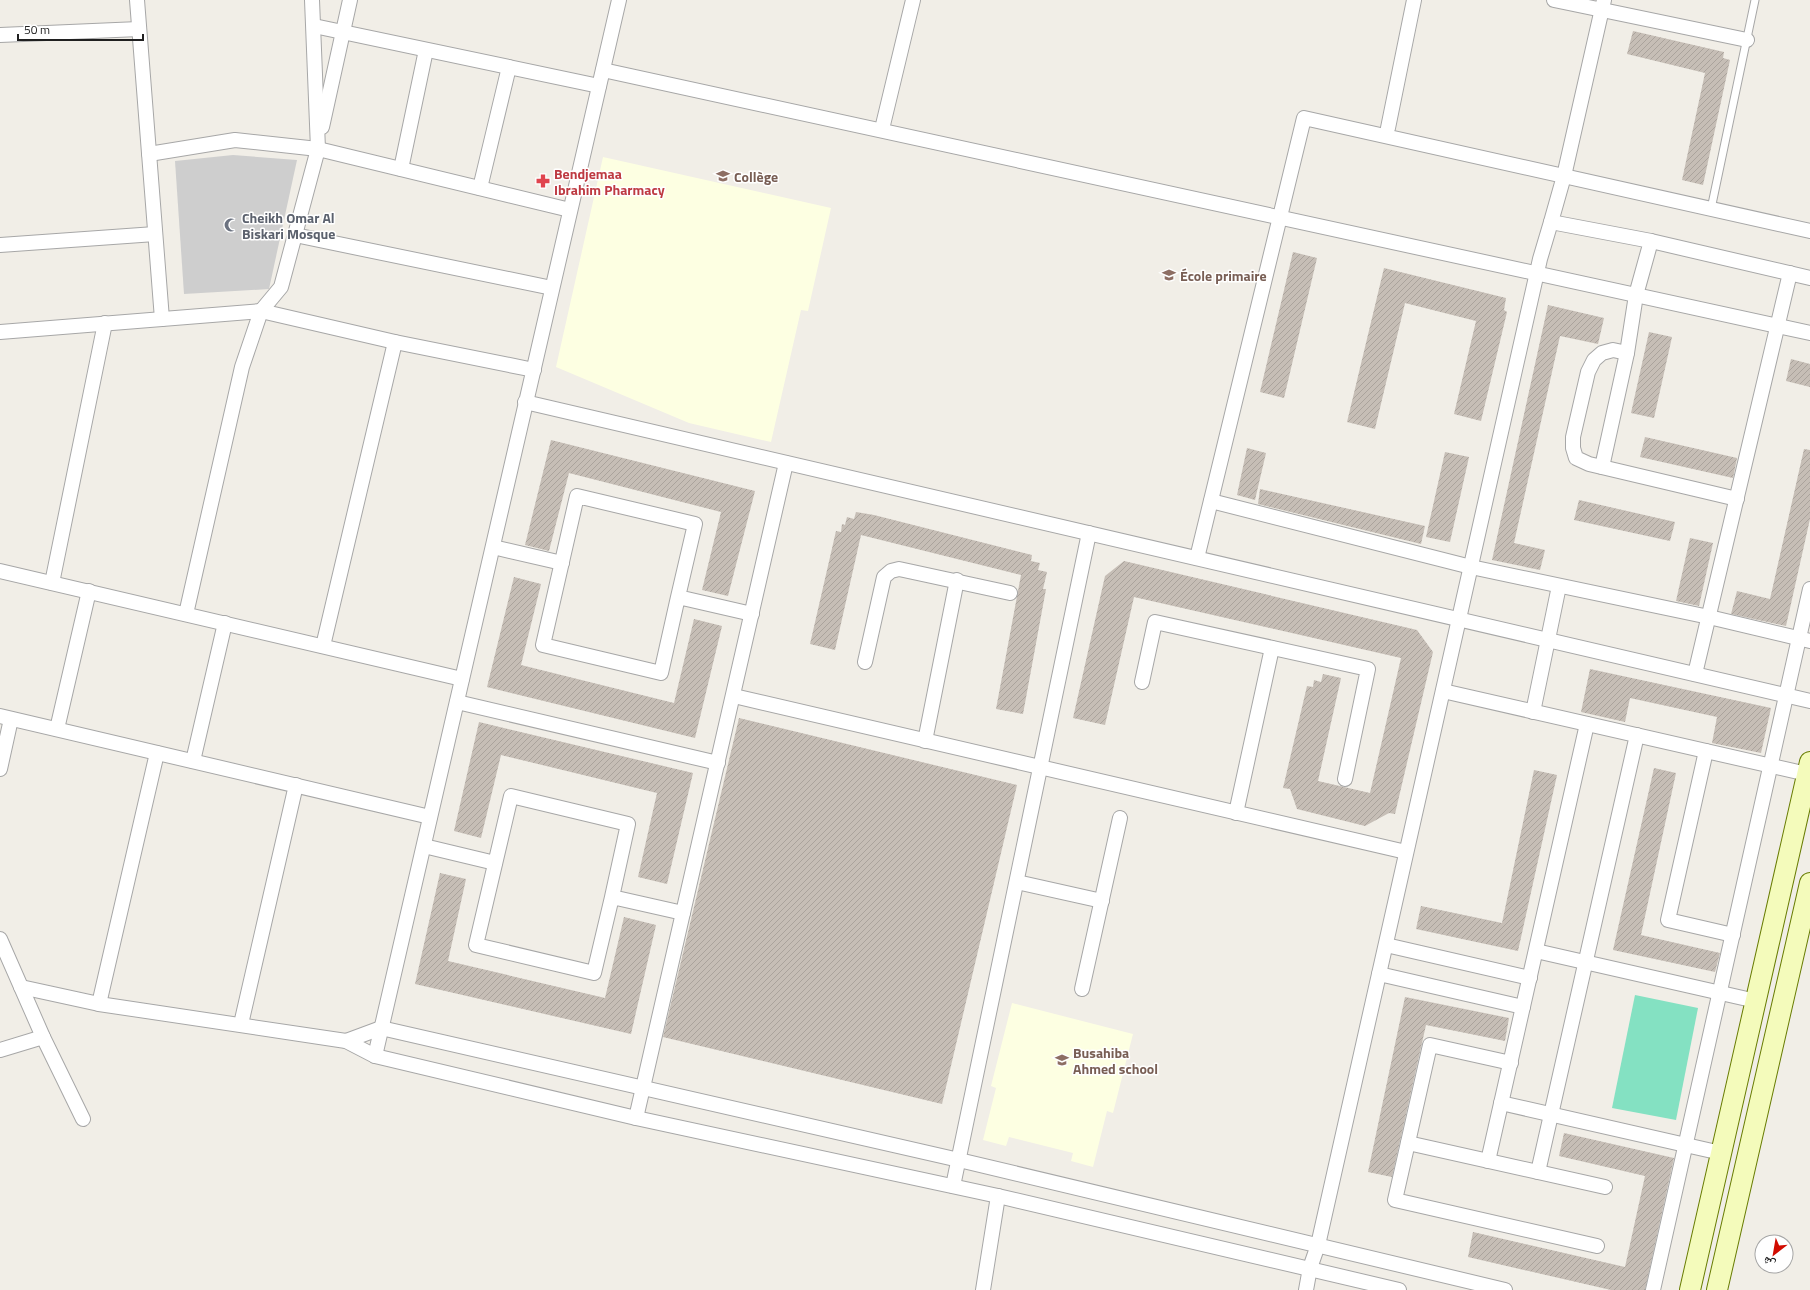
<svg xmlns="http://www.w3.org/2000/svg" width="1810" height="1290" font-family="'Titillium Web','Noto Naskh Arabic',sans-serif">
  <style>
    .education { fill: #fdffe2 }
    .religious { fill: #cecece }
    .pitch { fill: #84e1c2 }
    .building { fill: url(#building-hatch) }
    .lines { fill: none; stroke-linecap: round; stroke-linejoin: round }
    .service-casing { stroke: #a7a7a7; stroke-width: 9 }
    .minor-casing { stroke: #a7a7a7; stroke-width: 16 }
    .secondary-casing { stroke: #687c03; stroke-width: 22 }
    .service { stroke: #fff; stroke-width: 7 }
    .minor { stroke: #fff; stroke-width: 14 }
    .secondary { stroke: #f4fbbb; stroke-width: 20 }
    .labels { text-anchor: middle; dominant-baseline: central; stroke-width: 3; stroke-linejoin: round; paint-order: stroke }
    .health-label { font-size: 14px; font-weight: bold; fill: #be3a42; stroke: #fff; text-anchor: start }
    .education-label { font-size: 14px; font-weight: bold; fill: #785e54; stroke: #fff; text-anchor: start }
    .worship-label { font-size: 14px; font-weight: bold; fill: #5b616d; stroke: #fff; text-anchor: start }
  </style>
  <defs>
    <pattern id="building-hatch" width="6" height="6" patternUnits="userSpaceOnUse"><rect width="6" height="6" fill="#c6beb6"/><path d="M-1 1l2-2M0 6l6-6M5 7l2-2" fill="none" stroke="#aaa39c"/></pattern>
  </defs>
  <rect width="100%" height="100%" fill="#f1eee7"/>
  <g class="education">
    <path d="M603 157 831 208 808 311 801 310 771 442 689 423 556 367Z"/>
    <path d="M1012 1003 1133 1034 1113 1113 1107 1111 1093 1167 1071 1161 1073 1153 1009 1137 1006 1146 983 1140 996 1088 991 1086Z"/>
  </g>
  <path class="religious" d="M233 155 297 160 269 289 184 294 175 161Z"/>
  <path class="pitch" d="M1635 995 1698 1008 1676 1120 1612 1108Z"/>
  <g class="building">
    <path d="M1633 31 1724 52 1723 58 1730 60 1703 185 1682 180 1705 73 1627 54Z"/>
    <path d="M1293 252 1317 258 1284 398 1260 392Z"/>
    <path d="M1384 268 1506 298 1504 310 1507 312 1481 421 1454 414 1476 321 1405 303 1375 429 1347 422Z"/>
    <path d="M1548 305 1604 318 1598 344 1560 336 1514 543 1545 550 1540 570 1492 560Z"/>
    <path d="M1649 332 1672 337 1654 418 1631 413Z"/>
    <path d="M1791 359 1810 364V387L1786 381Z"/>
    <path d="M1645 437 1737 458 1733 478 1640 457Z"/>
    <path d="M551 440 755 491 728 596 702 590 721 512 569 473 549 551 525 545Z"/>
    <path d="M1247 448 1266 453 1255 500 1237 495Z"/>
    <path d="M1804 449 1810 450V519L1786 626 1731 614 1737 591 1770 599Z"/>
    <path d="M1445 452 1469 457 1450 542 1426 537Z"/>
    <path d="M1260 489 1425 526 1421 544 1258 504Z"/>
    <path d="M1579 500 1675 522 1670 541 1574 520Z"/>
    <path d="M856 512 874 515 1032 555 1031 561 1040 563 1038 570 1047 572 1043 589H1046L1023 714 996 709 1021 575 861 535 835 650 810 644 836 531 841 532 842 524 845 525 847 517 854 519Z"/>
    <path d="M1690 538 1713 543 1699 606 1676 601Z"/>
    <path d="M1124 561 1417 630 1433 652 1395 814 1389 813 1365 826 1297 809 1290 789 1283 788 1307 686 1313 687 1314 680 1321 682 1323 674 1341 678 1318 781 1370 793 1401 658 1134 597 1105 725 1073 718 1105 576Z"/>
    <path d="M514 577 541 584 521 665 674 703 694 619 722 626 695 738 487 687Z"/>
    <path d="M1590 669 1771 708 1761 753 1712 743 1717 717 1630 698 1625 722 1581 712Z"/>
    <path d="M739 718 1017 785 942 1104 663 1037Z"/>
    <path d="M479 722 693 773 667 884 638 877 657 793 501 755 481 838 454 831Z"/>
    <path d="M1654 768 1676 773 1641 935 1720 953 1715 972 1613 950Z"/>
    <path d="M1534 770 1557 775 1518 951 1416 929 1421 906 1502 923Z"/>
    <path d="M440 873 466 879 448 961 605 998 624 917 656 925 631 1034 415 984Z"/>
    <path d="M1405 997 1509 1018 1505 1041 1426 1025 1392 1177 1368 1172Z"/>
    <path d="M1564 1133 1674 1158 1645 1290H1611L1468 1257 1473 1232 1625 1267 1645 1176 1559 1156Z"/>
  </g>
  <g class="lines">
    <g class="service-casing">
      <path id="service" d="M1711 209 1755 0"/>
    </g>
    <g class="minor-casing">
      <g id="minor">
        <path d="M137 0 162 319"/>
        <path d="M1554 0 1747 40"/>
        <path d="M314 26 599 86"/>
        <path d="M0 35 139 29"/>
        <path d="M603 70 1810 333"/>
        <path d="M322 127 350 0"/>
        <path d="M1388 128 1414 0"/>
        <path d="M882 129 913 0"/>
        <path d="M149 154 235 140 318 149 570 210"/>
        <path d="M401 169 426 50"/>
        <path d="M480 188 509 67"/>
        <path d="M1551 222 1564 176 1604 0"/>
        <path d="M295 235 552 288"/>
        <path d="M0 245 155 234"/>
        <path d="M0 332 261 311 395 342 534 370"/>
        <path d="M1627 353 1613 350 1602 353 1594 360 1588 372 1573 437V448L1576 458 1589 464 1737 499"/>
        <path d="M525 402 1810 701"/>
        <path d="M1602 467 1627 353 1636 295 1651 241"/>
        <path d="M1211 501 1471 567 1709 617 1810 641"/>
        <path d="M493 547 562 563"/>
        <path d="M1197 558 1304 118 1810 231"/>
        <path d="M0 571 462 679"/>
        <path d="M52 583 105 323"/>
        <path d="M678 597 695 524 577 496 543 645 661 673 678 597 752 614"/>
        <path d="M186 614 242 367 261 311 281 287 318 149 312 0"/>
        <path d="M323 646 395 342"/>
        <path d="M865 662 884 577 891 571 899 569 1010 593"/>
        <path d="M1695 674 1790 273"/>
        <path d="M1142 682 1155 622 1368 669 1345 779"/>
        <path d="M1443 691 1807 774"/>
        <path d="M734 696 1406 852"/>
        <path d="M457 702 718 763"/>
        <path d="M1533 712 1559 586"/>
        <path d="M0 716 430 817"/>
        <path d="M57 729 89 591"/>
        <path d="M925 741 957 580"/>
        <path d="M1706 751 1668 920 1733 935"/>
        <path d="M193 761 225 623"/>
        <path d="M0 769 11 719"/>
        <path d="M1236 813 1272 648"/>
        <path d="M424 846 495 863"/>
        <path d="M1017 882 1102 901"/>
        <path d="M612 897 628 824 511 796 476 945 594 973 612 897 683 913"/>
        <path d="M0 939 43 1037 83 1119"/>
        <path d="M1386 945 1530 978"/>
        <path d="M1536 951 1756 1001"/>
        <path d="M1379 974 1523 1007"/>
        <path d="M21 987 99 1004 346 1041 375 1056 636 1118 998 1196 1399 1290"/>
        <path d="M1082 989 1120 818"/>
        <path d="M99 1004 157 753"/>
        <path d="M241 1024 296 785"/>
        <path d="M346 1041 381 1028 959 1160 1505 1290"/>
        <path d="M0 1050 43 1037"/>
        <path d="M375 1056 619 0"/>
        <path d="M1511 1063 1430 1045 1395 1200 1597 1246"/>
        <path d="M1501 1103 1721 1153"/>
        <path d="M636 1118 786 463"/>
        <path d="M1408 1143 1605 1187"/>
        <path d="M1488 1161 1587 724"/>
        <path d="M1538 1172 1637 735"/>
        <path d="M953 1186 1089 533"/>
        <path d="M983 1290 998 1196"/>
        <path d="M1306 1290 1310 1268 1318 1245 1540 259 1551 222 1651 241 1810 278"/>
        <path d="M1653 1290 1810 589"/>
      </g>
    </g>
    <g class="secondary-casing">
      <g id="secondary">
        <path d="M1690 1290 1810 762"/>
        <path d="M1717 1290 1810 883"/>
      </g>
    </g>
    <use href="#service" class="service"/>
    <use href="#minor" class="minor"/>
    <use href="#secondary" class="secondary"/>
  </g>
  <defs>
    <g id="school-bare" transform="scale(1.08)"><path d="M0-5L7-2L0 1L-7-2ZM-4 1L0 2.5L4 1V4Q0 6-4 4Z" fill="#8d6e63" stroke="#fff" stroke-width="2.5" paint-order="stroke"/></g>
    <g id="pharmacy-bare" transform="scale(1.08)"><path d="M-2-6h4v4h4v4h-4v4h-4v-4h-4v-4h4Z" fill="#e0444e" stroke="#fff" stroke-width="2.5" paint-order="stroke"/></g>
    <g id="mosque-bare" transform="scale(1.08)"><path d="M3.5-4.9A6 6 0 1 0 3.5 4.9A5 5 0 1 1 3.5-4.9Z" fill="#6b7280" stroke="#fff" stroke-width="2.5" paint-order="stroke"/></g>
  </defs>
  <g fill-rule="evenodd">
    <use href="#school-bare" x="723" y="176"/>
    <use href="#pharmacy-bare" x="543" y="181"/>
    <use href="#mosque-bare" x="231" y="225"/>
    <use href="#school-bare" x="1169" y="275"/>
    <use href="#school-bare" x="1062" y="1060"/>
  </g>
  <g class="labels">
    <g class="health-label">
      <text x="554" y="173">Bendjemaa<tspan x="554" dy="16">Ibrahim Pharmacy</tspan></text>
    </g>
    <g class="education-label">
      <text x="734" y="176">Collège</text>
      <text x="1180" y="275">École primaire</text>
      <text x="1073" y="1052">Busahiba<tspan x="1073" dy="16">Ahmed school</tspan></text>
    </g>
    <g class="worship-label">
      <text x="242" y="217">Cheikh Omar Al<tspan x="242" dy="16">Biskari Mosque</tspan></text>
    </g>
  </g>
  <g transform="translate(1774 1254) rotate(211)"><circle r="19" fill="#ffffff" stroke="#a6a6a6"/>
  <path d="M0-3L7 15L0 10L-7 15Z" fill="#d10c00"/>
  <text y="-6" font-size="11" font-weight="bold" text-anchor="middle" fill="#202020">ش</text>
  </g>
  <path d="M18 34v6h125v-6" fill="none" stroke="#202020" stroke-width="2"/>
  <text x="24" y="34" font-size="12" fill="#202020" stroke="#ffffff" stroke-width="3" paint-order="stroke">50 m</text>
</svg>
